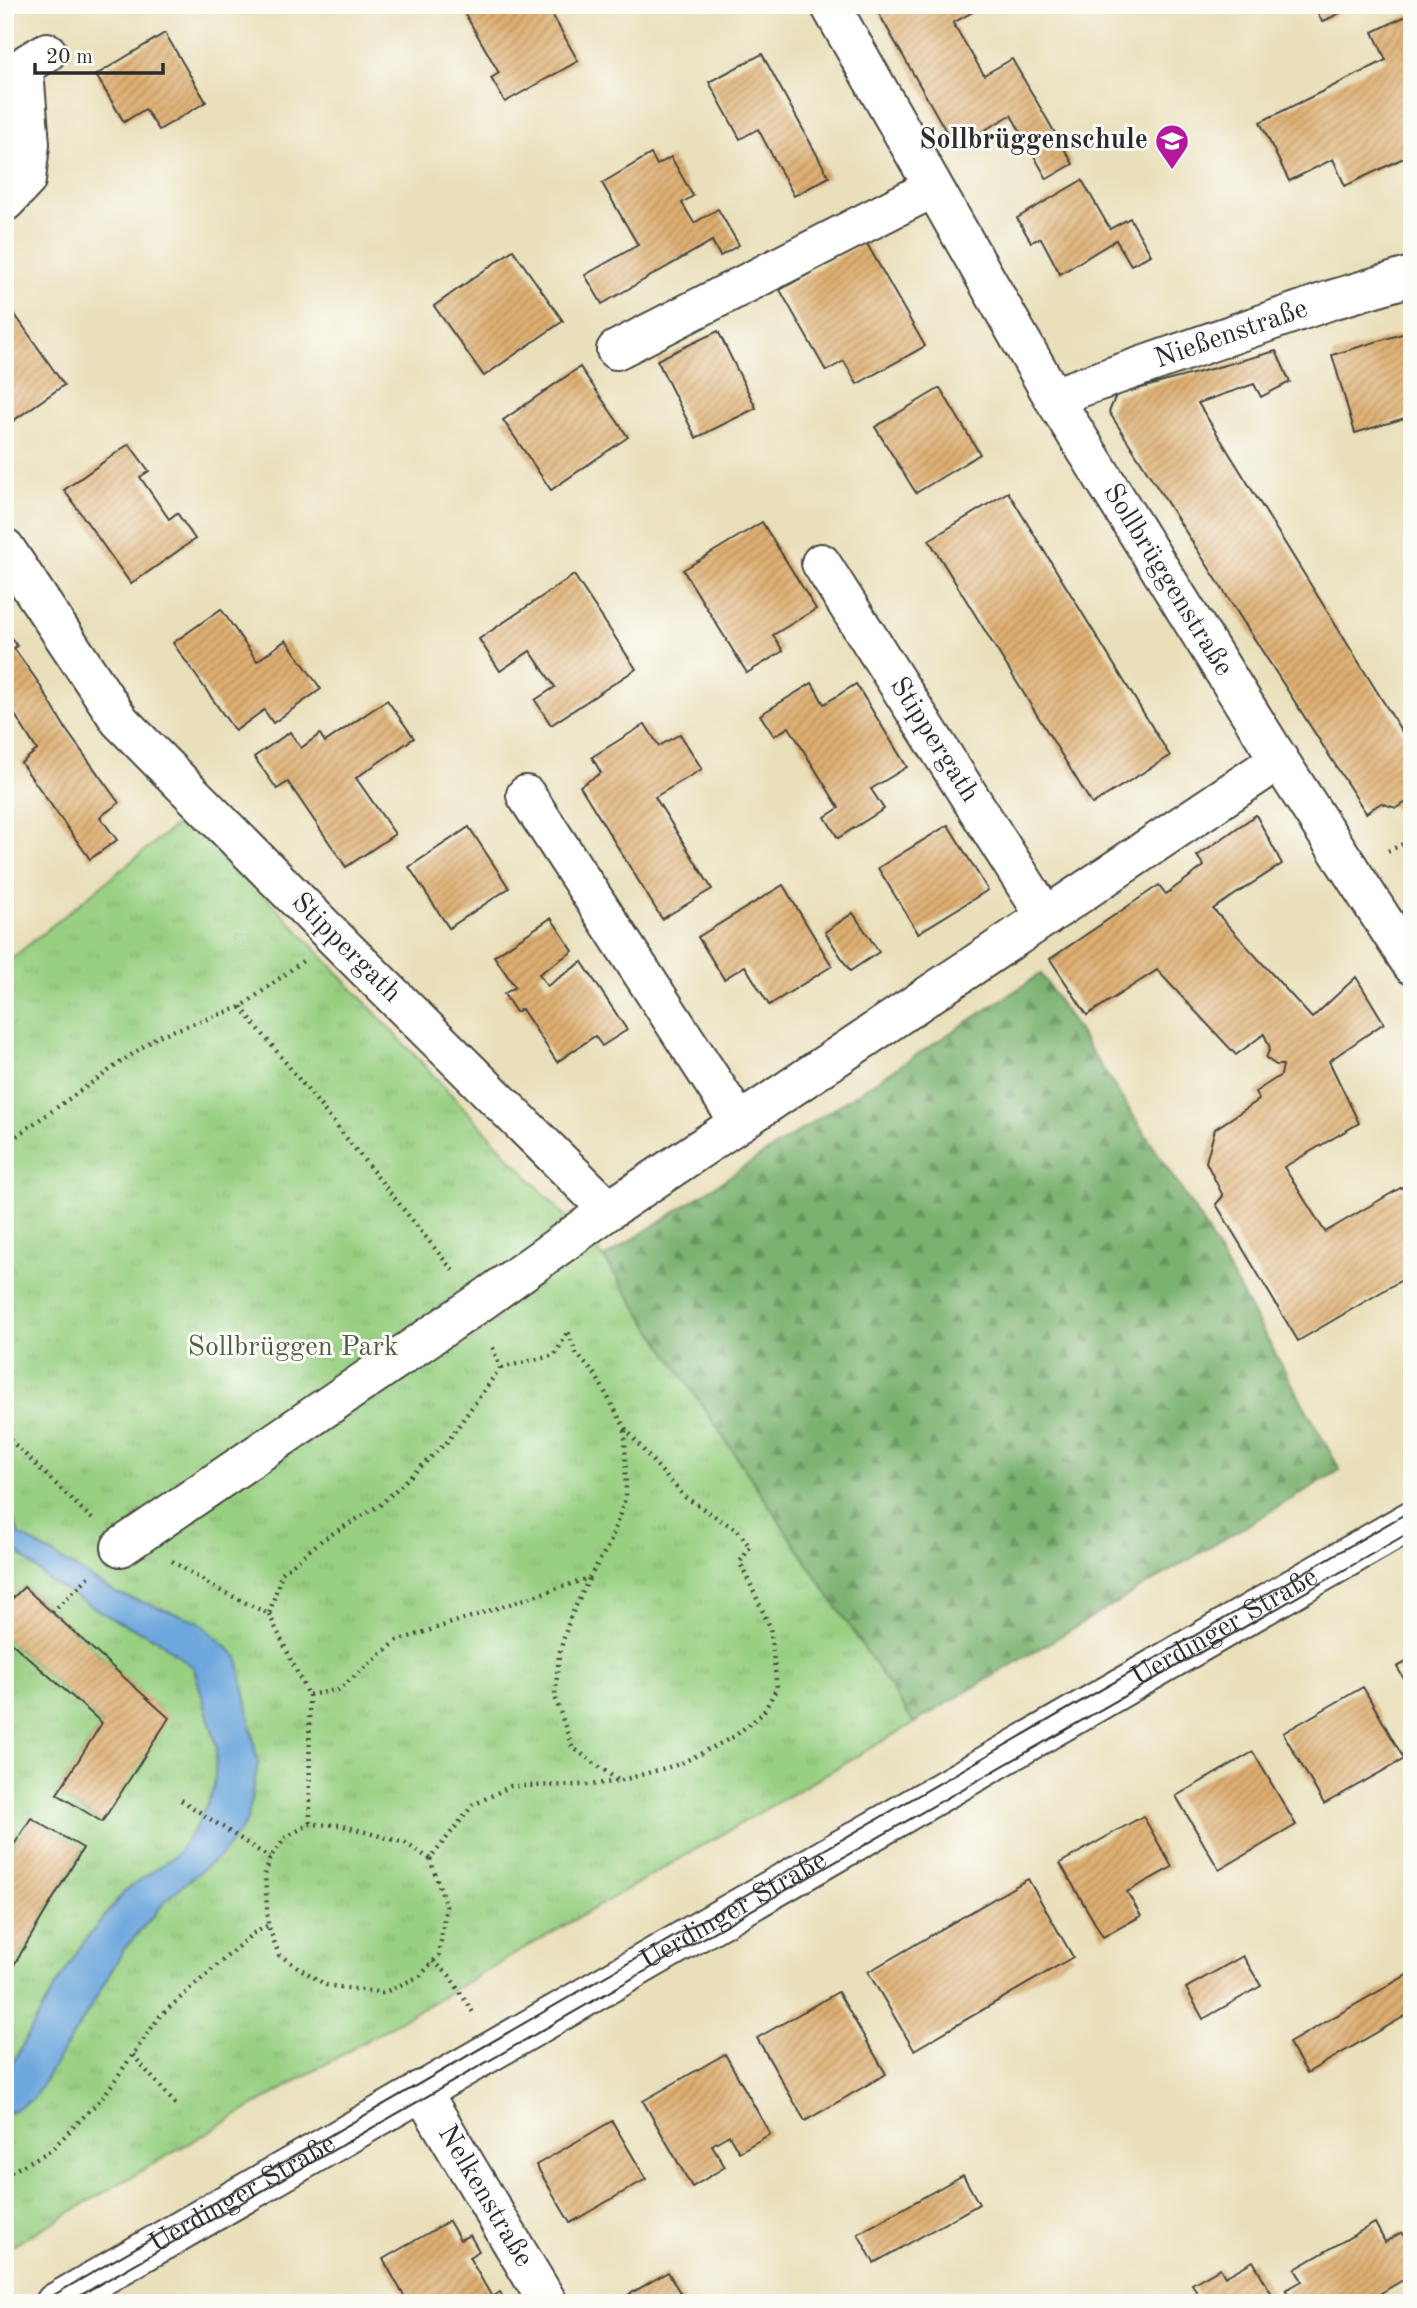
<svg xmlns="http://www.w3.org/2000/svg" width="1417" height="2308" font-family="'Old Standard TT',serif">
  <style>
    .grass { fill: url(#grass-tufts); stroke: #627e56; stroke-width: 2 }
    .forest { fill: url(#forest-firs); stroke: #526e4e; stroke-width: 2 }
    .water { fill: #6da7dd; stroke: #4c6984; stroke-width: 2 }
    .building { fill: url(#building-hatch) }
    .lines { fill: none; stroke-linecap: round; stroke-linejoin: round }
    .minor-casing { stroke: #484640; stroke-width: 42 }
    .major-casing { stroke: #484640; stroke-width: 42 }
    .path { stroke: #484640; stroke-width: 4.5; stroke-dasharray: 2 5; stroke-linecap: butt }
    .minor { stroke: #fff; stroke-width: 38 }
    .major { stroke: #fff; stroke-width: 38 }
    .tram { stroke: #2b2b2b; stroke-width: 2 }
    .labels { text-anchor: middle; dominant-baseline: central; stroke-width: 6; stroke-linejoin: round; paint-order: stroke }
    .poi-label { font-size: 28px; font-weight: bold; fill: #2b2b2b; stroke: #fdfcf7; text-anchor: end }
    .street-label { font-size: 28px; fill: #2b2b2b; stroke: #fdfcf7 }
    .park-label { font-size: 28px; fill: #4c5d45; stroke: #fdfcf7 }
  </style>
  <defs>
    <pattern id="grass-tufts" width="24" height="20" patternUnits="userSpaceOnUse" patternTransform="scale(1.75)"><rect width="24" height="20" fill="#98d082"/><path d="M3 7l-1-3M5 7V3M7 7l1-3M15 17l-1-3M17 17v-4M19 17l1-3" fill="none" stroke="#83b370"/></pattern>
    <pattern id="forest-firs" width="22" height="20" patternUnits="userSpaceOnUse" patternTransform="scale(1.75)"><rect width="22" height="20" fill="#7ab270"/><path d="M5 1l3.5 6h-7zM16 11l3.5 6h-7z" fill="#64915c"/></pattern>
    <pattern id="building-hatch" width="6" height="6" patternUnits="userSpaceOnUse" patternTransform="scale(1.75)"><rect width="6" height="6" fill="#deaf72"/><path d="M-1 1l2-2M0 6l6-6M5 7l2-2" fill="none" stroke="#b48f5e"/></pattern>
  </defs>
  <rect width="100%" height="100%" fill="#fdfcf7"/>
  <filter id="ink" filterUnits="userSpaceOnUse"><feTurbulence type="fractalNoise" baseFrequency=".0143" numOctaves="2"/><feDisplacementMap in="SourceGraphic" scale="14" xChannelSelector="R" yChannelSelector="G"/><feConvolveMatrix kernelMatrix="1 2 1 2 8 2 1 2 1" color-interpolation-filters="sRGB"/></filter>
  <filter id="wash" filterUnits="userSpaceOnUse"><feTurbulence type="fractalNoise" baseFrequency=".00686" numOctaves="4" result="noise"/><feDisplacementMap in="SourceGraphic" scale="28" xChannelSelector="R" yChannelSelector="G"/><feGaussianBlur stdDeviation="1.57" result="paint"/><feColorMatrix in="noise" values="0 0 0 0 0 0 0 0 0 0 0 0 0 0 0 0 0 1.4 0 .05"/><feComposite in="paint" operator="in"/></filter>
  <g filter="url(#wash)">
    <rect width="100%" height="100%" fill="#e9dfba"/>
    <g class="grass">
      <path d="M176 825 207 833 604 1258 914 1723 5 2250V2115L33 2099 84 2018 124 1949 172 1894 222 1854 253 1733 146 1603 116 1593 19 1534 9 1508 5 1504V964Z"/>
      <path d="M5 1540 48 1580 115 1620 157 1639 194 1668 217 1747 214 1788 197 1825 175 1856 126 1890 83 1943 47 2001 5 2077V1980L83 1849 31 1818 5 1859V1637L102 1723 57 1794 101 1822 168 1718 25 1587 13 1598 5 1592Z"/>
    </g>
    <path class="forest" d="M1041 974 1199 1217 1340 1470 914 1723 604 1258Z"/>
    <path class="water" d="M5 1504 9 1508 19 1534 116 1593 198 1621 238 1657 258 1764 247 1821 222 1854 172 1894 124 1949 84 2018 33 2099 5 2115V2077L47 2001 83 1943 126 1890 175 1856 197 1825 214 1788 217 1747 194 1668 157 1639 115 1620 48 1580 5 1540Z"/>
    <g id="blocks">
      <g class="building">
        <path d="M460 5H547L578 61 505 102 491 78 499 73Z"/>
        <path d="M874 5H976L978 9 953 23 984 75 1012 59 1073 164 1047 179 1011 115 955 147Z"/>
        <path d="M1314 5H1356L1322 22Z"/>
        <path d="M1412 13V154L1345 186 1333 159 1289 181 1260 122 1386 60 1373 32Z"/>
        <path d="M165 33 206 102 159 130 145 109 124 122 96 75Z"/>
        <path d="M762 54 829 177 794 196 758 129 740 139 709 82Z"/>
        <path d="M651 154 657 165 671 157 693 196 682 203 694 223 718 209 739 245 720 256 712 241 602 304 585 275 638 245 602 183Z"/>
        <path d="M1082 180 1110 229 1130 218 1151 255 1131 265 1116 240 1060 274 1041 238 1031 242 1017 218Z"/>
        <path d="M866 242 925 346 857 384 844 361 826 371 780 290Z"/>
        <path d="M513 250 563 321 484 376 434 306Z"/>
        <path d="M9 306 64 385 7 425 5 308Z"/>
        <path d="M718 331 756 408 696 438 657 360Z"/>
        <path d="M1412 331V416L1355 433 1332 355Z"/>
        <path d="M1276 351 1290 382 1261 397 1254 384 1198 403 1412 748V799L1396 808 1381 803 1366 813 1109 412 1116 395Z"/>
        <path d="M580 367 628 437 551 490 503 420Z"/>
        <path d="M940 388 980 454 916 493 875 427Z"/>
        <path d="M129 444 149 471 140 477 169 519 177 513 195 539 131 584 64 490Z"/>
        <path d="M1008 492 1170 756 1092 804 929 540Z"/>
        <path d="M762 522 816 609 773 635 783 651 747 673 683 570Z"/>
        <path d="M574 575 636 669 551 725 535 700 555 687 530 651 500 671 479 639Z"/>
        <path d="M221 609 257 661 286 640 321 689 273 723 264 710 235 731 173 643Z"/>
        <path d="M5 629 17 646 14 648 38 682 67 731 119 803 100 817 117 840 90 859 21 763 37 750 5 699Z"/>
        <path d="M812 683 824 704 856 684 907 767 871 789 884 809 838 838 825 817 839 808 789 727 774 736 760 715Z"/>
        <path d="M387 700 414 738 356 778 395 834 346 867 288 782 277 789 254 757 290 732 301 748 320 734 325 742Z"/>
        <path d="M645 724 659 746 680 734 702 769 655 797 712 889 662 919 580 786 601 773 592 757Z"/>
        <path d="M1256 815 1282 864 1213 909 1312 1018 1356 977 1384 1023 1329 1061 1359 1123 1284 1167 1325 1232 1402 1187 1412 1203V1274L1298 1341 1216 1204 1223 1196 1206 1162 1215 1129 1259 1100 1255 1092 1281 1075 1283 1065H1276L1266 1058 1270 1048 1264 1034 1236 1055 1157 970 1087 1015 1050 959 1159 885 1166 894 1204 866 1197 856Z"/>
        <path d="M948 825 988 890 918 933 878 868Z"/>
        <path d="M469 827 509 888 449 928 409 867Z"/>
        <path d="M783 885 832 966 769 1005 745 966 724 979 698 937Z"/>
        <path d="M853 913 879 952 850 971 825 932Z"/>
        <path d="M551 918 573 951 539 974 547 986 582 962 627 1030 602 1046 595 1036 557 1062 522 1009 516 1012 504 994 515 987 494 956Z"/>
        <path d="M24 1587 169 1718 102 1822 57 1794 102 1723 5 1637V1592L13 1598Z"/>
        <path d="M1412 1659V1693L1397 1667Z"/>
        <path d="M1363 1687 1404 1759 1324 1804 1283 1733Z"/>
        <path d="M1253 1752 1296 1825 1219 1870 1176 1796Z"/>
        <path d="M1143 1816 1172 1867 1127 1892 1141 1916 1103 1937 1060 1863Z"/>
        <path d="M31 1818 83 1848 5 1980V1859Z"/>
        <path d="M1028 1879 1073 1957 914 2050 868 1972Z"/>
        <path d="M1243 1956 1261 1986 1203 2019 1186 1988Z"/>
        <path d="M1412 1972V2012L1307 2073 1289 2043Z"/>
        <path d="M838 1992 886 2074 805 2121 757 2038Z"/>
        <path d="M725 2054 770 2134 739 2152 729 2135 712 2145 725 2167 692 2187 643 2101Z"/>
        <path d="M612 2121 646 2179 570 2223 536 2165Z"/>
        <path d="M963 2175 979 2204 874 2263 858 2234Z"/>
        <path d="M449 2221 460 2240 470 2235 479 2251 469 2257 492 2297 500 2292 507 2303H408L383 2259Z"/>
        <path d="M1375 2223 1385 2242 1402 2232 1412 2249V2291L1410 2292 1403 2280 1364 2303H1294L1286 2290 1302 2281 1295 2269Z"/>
        <path d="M1253 2261 1277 2303H1203L1192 2284 1220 2268 1225 2277Z"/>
        <path d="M668 2272 686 2303H614Z"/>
      </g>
    </g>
  </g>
  <g filter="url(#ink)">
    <use href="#blocks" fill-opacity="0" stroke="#484640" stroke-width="2"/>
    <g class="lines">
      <g class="minor-casing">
        <g id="minor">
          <path id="s1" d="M830 5 1053 397 1279 760 1412 965"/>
          <path d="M5 202 26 180 30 144 24 71 28 63 47 52"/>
          <path d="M616 350 933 188"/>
          <path id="s2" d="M1053 397 1331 300 1412 276"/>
          <path id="s3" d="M5 548 120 721 335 938 609 1210"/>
          <path id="s4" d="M821 563 1046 917"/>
          <path d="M526 795 739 1122"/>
          <path d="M121 1547 479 1303 609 1210 1279 760"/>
          <path id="s5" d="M421 2090 548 2303"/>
        </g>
      </g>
      <g class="major-casing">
        <g id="major">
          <path id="s6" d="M55 2303 1412 1520"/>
        </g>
      </g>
      <g class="path">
        <path d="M1388 851 1412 840"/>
        <path d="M241 1007 453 1271"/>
        <path d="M5 1144 158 1036 241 1007 303 961"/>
        <path d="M5 1435 92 1519"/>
        <path d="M172 1561 215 1588 269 1614 282 1573 322 1540 380 1505 447 1442 500 1368 492 1345"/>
        <path d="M589 1579 570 1618 559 1654 555 1697 572 1747 619 1781"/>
        <path d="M52 1612 92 1574"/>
        <path d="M269 1614 308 1695 338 1690 397 1641 589 1578 610 1543 626 1496 625 1429"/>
        <path d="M309 1695 310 1824"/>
        <path d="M181 1800 270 1858"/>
        <path d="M430 1859 405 1843 340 1825 310 1824 286 1837 270 1858 265 1875 268 1925 279 1955 326 1985 383 1993 420 1976 439 1955 446 1906 430 1859 473 1805 511 1786 589 1785 619 1781 680 1764 735 1736 763 1713 777 1688 770 1627 740 1562 750 1547 738 1531 685 1497 655 1464 625 1428 596 1376 576 1353 568 1331 555 1355 500 1368"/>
        <path d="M433 1961 449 1975 474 2014"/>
        <path d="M133 2055 177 2106"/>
        <path d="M5 2175 50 2151 103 2097 160 2016 252 1934 267 1926"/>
      </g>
      <use href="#minor" class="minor"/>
      <use href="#major" class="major"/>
      <g class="tram">
        <path d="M40 2303 1412 1510"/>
        <path d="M67 2303 1412 1531"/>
      </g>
    </g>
  </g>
  <defs>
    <g id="school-pin" transform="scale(1.75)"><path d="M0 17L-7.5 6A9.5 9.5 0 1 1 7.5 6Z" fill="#b5179e" stroke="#fdfcf7"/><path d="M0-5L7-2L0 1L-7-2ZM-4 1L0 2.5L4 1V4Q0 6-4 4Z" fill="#fff"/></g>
  </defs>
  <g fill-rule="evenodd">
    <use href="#school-pin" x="1172" y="141"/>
  </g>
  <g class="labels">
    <g class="poi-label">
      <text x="1148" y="141">Sollbrüggenschule</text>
    </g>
    <g class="street-label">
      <text stroke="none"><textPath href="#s2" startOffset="189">Nießenstraße</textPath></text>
      <text stroke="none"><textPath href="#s1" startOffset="667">Sollbrüggenstraße</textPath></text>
      <text stroke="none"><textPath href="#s4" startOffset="210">Stippergath</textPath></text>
      <text stroke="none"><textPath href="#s3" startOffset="528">Stippergath</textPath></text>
      <text stroke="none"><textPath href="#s6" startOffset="1351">Uerdinger Straße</textPath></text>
      <text stroke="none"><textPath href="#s6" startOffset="784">Uerdinger Straße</textPath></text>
      <text stroke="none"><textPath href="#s6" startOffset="217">Uerdinger Straße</textPath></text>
      <text stroke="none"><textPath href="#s5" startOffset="124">Nelkenstraße</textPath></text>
    </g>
    <g class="park-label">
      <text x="293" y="1348">Sollbrüggen Park</text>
    </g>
  </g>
  <rect width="1417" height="2308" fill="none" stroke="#fdfcf7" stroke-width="28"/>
  <path d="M35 63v10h128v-10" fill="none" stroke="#2b2b2b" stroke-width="3.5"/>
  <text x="46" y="63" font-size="21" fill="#2b2b2b" stroke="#fdfcf7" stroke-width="5" paint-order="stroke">20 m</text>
</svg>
